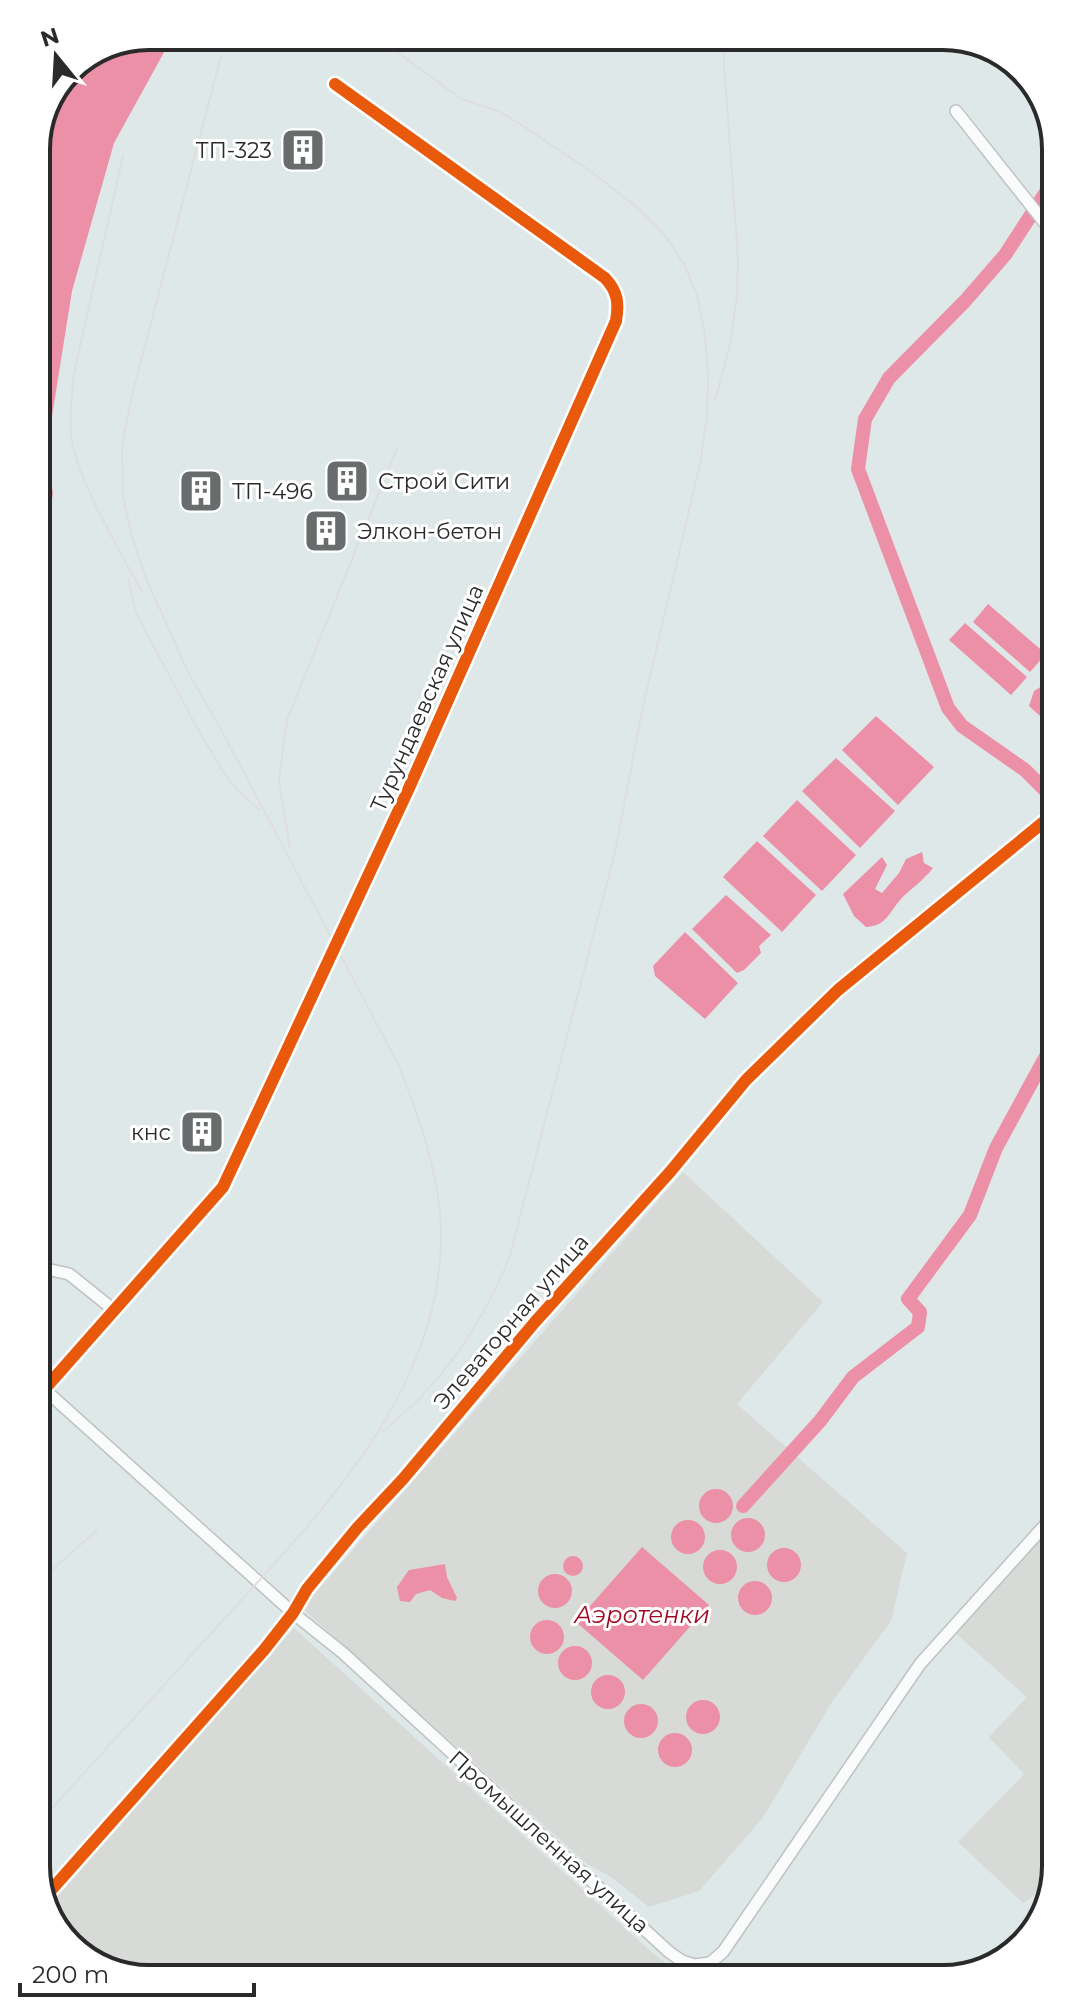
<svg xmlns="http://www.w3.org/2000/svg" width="1092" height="2015" font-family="Montserrat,sans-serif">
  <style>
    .industrial { fill: #d7dad6 }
    .water { fill: #ec90a8 }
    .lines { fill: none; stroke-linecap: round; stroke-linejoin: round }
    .river { stroke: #ec90a8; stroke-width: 14 }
    .minor-casing { stroke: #c0c2c1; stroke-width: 14 }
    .minor { stroke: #fafcfc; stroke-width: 11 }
    .rail { stroke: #dededd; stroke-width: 2 }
    .cycleway-casing { stroke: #fff; stroke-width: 17 }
    .cycleway { stroke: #e8590c; stroke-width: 12 }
    .labels { text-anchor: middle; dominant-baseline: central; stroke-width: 6; stroke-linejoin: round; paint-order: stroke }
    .poi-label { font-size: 22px; fill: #2a2a2a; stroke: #fff; text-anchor: start }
    .street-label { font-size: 22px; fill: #2a2a2a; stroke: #fff }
    .water-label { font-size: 24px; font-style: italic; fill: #9d0a23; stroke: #fff }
    .rim { fill: none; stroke: #2a2a2a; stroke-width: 4 }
  </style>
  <rect width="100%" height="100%" fill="#dfe8e8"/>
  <g class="industrial">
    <path d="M683 1172 823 1302 737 1404 907 1553 891 1621 832 1702 762 1819 699 1891 649 1907 611 1877 587 1864 302 1608Z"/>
    <path d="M1054 1523 1056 1866 1050 1885 1023 1903 958 1842 1024 1774 989 1737 1027 1697 954 1632Z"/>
    <path d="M294 1628 648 1949 669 1966 691 1973 142 1979 86 1960 45 1910V1905Z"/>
  </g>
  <g class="water">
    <path d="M149 36H173L114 143 72 291 46 454 53 493 39 589 45 635 39 647 36 142 69 69Z"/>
    <path d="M988 604 1046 654 1030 672 973 622Z"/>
    <path d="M965 623 1027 677 1011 695 949 640Z"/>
    <path d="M1050 681V725L1029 706 1034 691Z"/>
    <path d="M876 716 934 767 898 805 842 750Z"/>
    <path d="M836 758 895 811 860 848 802 791Z"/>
    <path d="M797 800 856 855 822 891 763 836Z"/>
    <path d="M757 841 816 895 782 932 723 877Z"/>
    <path d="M922 852 924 863 933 868C922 882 910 889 900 900 889 913 886 926 866 927L854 916 843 894 882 857 887 865 875 889 882 893 899 873 906 859Z"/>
    <path d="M726 895 771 935 759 946 761 953 744 970 737 973 692 929Z"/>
    <path d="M685 932 738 983 705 1019 655 976 653 966Z"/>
    <circle cx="716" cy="1506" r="17"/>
    <circle cx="748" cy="1535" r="17"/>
    <circle cx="688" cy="1537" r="17"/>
    <path d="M642 1547 709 1605 643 1680 576 1622Z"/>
    <circle cx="784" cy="1565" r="17"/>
    <circle cx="720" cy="1567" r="17"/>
    <circle cx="573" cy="1566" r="10"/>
    <path d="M445 1564 447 1577 457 1598 455 1601 442 1598 430 1590 416 1594 410 1602 400 1601 397 1587 409 1570Z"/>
    <circle cx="555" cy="1591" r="17"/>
    <circle cx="755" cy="1598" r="17"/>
    <circle cx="547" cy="1637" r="17"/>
    <circle cx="575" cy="1663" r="17"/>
    <circle cx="608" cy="1692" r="17"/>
    <circle cx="703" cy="1717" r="17"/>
    <circle cx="641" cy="1721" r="17"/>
    <circle cx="675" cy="1750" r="17"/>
  </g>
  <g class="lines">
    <g class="river">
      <path d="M1048 189 1005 255 965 301 889 378 865 419 858 469 948 708 962 726 1025 770 1051 796"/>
      <path d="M743 1506 820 1421 853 1377 918 1327 920 1312 908 1299 970 1215 996 1148 1052 1045"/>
    </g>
    <g class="minor-casing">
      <g id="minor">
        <path d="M956 111 1048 227"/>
        <path d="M42 1268 69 1274 114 1310"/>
        <path d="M44 1389 293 1613 343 1653 669 1952 682 1961 694 1965 710 1963 723 1952 920 1664 1054 1515"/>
        <path d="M42 1392 223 1187 409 788 616 321C619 303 618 292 605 278L335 84"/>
        <path d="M45 1897 264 1650 293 1613 307 1589 358 1527 403 1479 535 1322 670 1172 746 1080 838 990 1051 816"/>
      </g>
    </g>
    <use href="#minor" class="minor"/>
    <g class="rail">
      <path d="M381 36 396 51 461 99 499 111 526 128 593 173 638 208 664 234 684 264 697 295 705 335 708 377 707 418 700 464 643 706 615 852 509 1259C480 1328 441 1385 382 1432"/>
      <path d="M123 156 74 373C72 394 69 414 71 435 75 477 120 551 141 590"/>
      <path d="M715 401 730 344 737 297 738 257 722 36"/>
      <path d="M128 579 136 613 195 724 225 775 240 793 259 809"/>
      <path d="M290 849 279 780 287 720 397 448"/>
      <path d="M43 1578 97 1530"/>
      <path d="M44 1817C101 1755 158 1692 215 1629 313 1521 438 1398 441 1242 442 1181 421 1122 399 1066L223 733 188 672 145 576 132 537 123 496 122 448 131 399 221 56"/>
    </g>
    <g class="cycleway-casing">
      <g id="cycleway">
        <path d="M42 1392 223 1187 409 788 616 321C619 303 618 292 605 278L335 84"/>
        <path d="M45 1897 264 1650 293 1613 307 1589 358 1527 403 1479 535 1322 670 1172 746 1080 838 990 1051 816"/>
      </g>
    </g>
    <use href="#cycleway" class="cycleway"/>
  </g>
  <defs>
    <g id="building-square" transform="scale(2.3)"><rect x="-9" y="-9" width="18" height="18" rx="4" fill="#696c6c" stroke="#fff"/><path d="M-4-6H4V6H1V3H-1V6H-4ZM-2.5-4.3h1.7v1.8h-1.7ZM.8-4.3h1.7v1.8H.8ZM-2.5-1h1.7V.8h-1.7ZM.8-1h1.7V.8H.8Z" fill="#fff"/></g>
  </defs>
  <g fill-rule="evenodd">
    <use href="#building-square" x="303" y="150"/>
    <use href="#building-square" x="347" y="481"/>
    <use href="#building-square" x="201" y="491"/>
    <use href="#building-square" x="326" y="531"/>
    <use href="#building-square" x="202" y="1132"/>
  </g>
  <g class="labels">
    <g class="poi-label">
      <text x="272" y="150" text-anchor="end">ТП-323</text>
      <text x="378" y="481">Строй Сити</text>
      <text x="232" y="491">ТП-496</text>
      <text x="357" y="531">Элкон-бетон</text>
      <text x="171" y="1132" text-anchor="end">кнс</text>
    </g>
    <g class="street-label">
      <text transform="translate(427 698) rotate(-66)">Турундаевская улица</text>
      <text transform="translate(511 1322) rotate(-49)">Элеваторная улица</text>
      <text transform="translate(549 1842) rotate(42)">Промышленная улица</text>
    </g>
    <g class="water-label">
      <text x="642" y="1614">Аэротенки</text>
    </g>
  </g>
  <path d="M0 0H1092V2015H0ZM149 50H943A99 99 0 0 1 1042 149V1866A99 99 0 0 1 943 1965H149A99 99 0 0 1 50 1866V149A99 99 0 0 1 149 50Z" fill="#fff" fill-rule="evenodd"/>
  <path class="rim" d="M149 50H943A99 99 0 0 1 1042 149V1866A99 99 0 0 1 943 1965H149A99 99 0 0 1 50 1866V149A99 99 0 0 1 149 50Z"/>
  <g transform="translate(56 56) rotate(342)" stroke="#ffffff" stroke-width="6" paint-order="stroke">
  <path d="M0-6L14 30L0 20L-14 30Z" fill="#2a2a2a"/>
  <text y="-12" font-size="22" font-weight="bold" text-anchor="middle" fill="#2a2a2a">N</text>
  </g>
  <path d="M20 1983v12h234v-12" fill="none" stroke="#2a2a2a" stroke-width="4"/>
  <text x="32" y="1983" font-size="24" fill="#2a2a2a" stroke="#ffffff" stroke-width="6" paint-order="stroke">200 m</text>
</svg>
